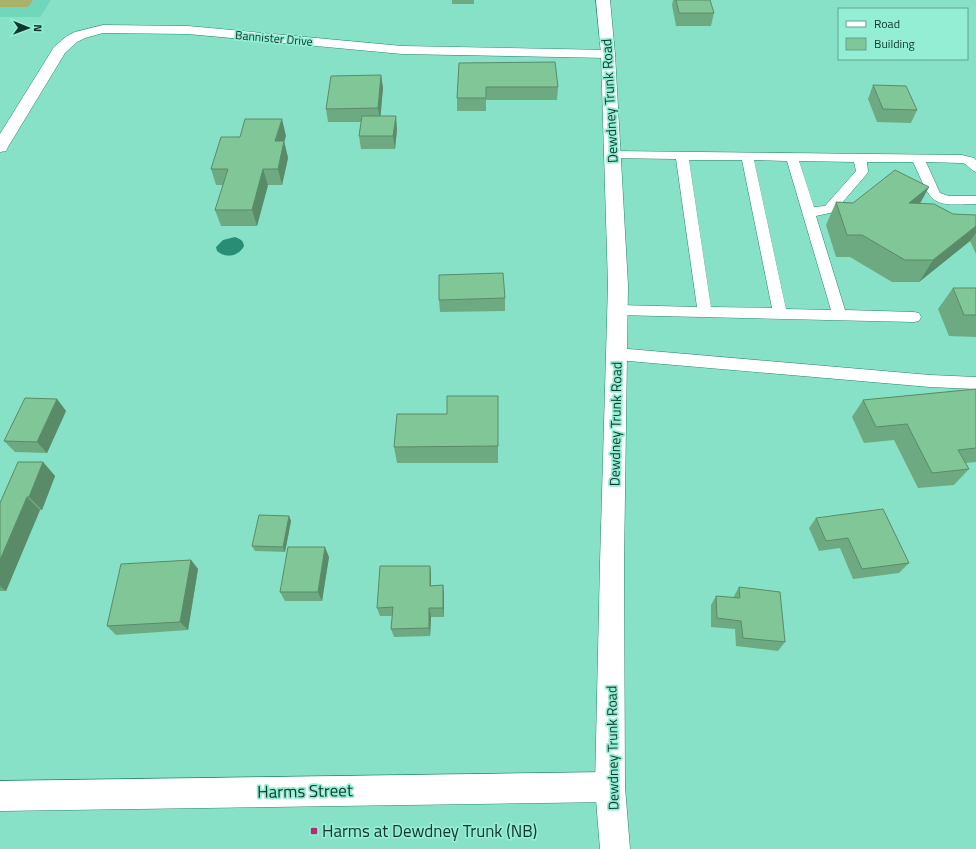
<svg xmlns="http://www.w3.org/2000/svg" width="976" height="849" font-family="'Titillium Web',sans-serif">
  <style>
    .built { fill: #71d7bb }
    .green { fill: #a9b16a }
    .water { fill: #298d76 }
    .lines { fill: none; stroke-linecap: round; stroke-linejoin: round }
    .service-casing { stroke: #25866f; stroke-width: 1 }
    .minor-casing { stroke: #25866f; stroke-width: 1 }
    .secondary-casing { stroke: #25866f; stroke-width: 1 }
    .service { fill: #fff; fill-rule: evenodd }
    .minor { fill: #fff; fill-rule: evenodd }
    .secondary { fill: #fff; fill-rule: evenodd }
    .wall { fill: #6eaa81 }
    .shaded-wall { fill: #5a8b69 }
    .building { fill: #80c696; stroke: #5a8b69 }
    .poi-dot { fill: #b32d72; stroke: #94eed4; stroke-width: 1.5 }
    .labels { text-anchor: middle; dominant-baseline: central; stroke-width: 3.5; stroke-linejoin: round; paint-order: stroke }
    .far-street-label { font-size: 12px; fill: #10362d; stroke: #94eed4 }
    .street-label { font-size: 14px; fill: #10362d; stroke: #94eed4 }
    .near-street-label { font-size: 17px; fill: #10362d; stroke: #94eed4 }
    .near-poi-label { font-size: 17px; fill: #10362d; stroke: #94eed4; text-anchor: start }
  </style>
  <rect width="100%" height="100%" fill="#87e1c7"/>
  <path class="built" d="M0 0H51L40 17H0Z"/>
  <path class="green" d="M0 0H33L28 7H0Z"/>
  <path class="water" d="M235 237C240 239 243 240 244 246 239 256 226 259 217 251L216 247 223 240Z"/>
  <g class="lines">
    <g class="service-casing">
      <g id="service">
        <path d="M612 151 962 155 974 158 976 160V172C970 170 968 164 962 163L926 162 940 193 949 196H976V204C928 206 933 204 913 162H867L868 172 866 175 834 212 816 216 845 310 914 312 919 313 921 317 919 321 914 322 617 315 612 314 610 310 612 306 617 305 697 307 676 159 608 158 606 155 608 152ZM689 160H742L772 308 711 307ZM754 160 787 161 831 310 786 309ZM799 161 854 162 856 171 825 206 814 207Z"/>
        <path d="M617 348 930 375 976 377V389L930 387 617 360 612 358 610 354 612 350Z"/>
      </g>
    </g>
    <g class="minor-casing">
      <g id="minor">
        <path d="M103 25 188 26 402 46 608 50 613 51 615 54 613 57 608 58 402 54 188 34 103 33 85 38 77 42 65 53 8 147 6 151 0 152V134L54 47 67 36 75 32Z"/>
        <path d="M610 772 620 777 625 787 620 797 610 802 0 811V781Z"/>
      </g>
    </g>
    <g class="secondary-casing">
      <path id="secondary" d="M596 0H610L615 54 628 285 624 563 625 787 630 849H600L595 787 600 563 608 285 601 54Z"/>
    </g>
    <use href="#service" class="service"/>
    <use href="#minor" class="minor"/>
    <use href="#secondary" class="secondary"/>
  </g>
  <g class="wall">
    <rect x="452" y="0" width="22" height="4"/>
    <path d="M673 0H710L714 13 711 26H676L672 5Z"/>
    <path d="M459 63 558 87 557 100H486V111H457V98Z"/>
    <path d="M381 75 383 88 380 116 397 129 395 149H361L359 136 361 122H328L326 109Z"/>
    <path d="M873 85 917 110 911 123 877 122 868 99Z"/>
    <path d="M286 136 284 141 288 158 282 185H268L257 226H221L215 210 223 185H216L211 169Z"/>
    <path d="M929 187 920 204 953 214 976 215V254L970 241 919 282H892L850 257H836L826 225 836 202 853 203Z"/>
    <path d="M953 288H976V337L949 336 938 309Z"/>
    <path d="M505 298V311L440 312 439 300Z"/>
    <path d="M976 389V462L966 463 969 469 954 485 918 488 894 440 864 443 852 417 863 400Z"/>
    <path d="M57 399 66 411 47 453 15 452 4 441Z"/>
    <path d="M447 414 498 446V463H397L394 447Z"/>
    <path d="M43 462 55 476 42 510H40L6 591H0V503Z"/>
    <path d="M289 516 291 521 285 552 255 551 252 546Z"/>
    <path d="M816 518 909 563 899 573 853 579 840 548 819 551 809 528Z"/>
    <path d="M329 557 322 601H285L280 592Z"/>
    <path d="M191 560 198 569 188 630 116 635 107 626Z"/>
    <path d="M430 566 431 575V586L443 585 444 595V617H431L430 636 394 637 391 629 392 616H380L377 608Z"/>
    <path d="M739 587 785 642 778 651 736 646 735 629 711 627V605L716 596 733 598Z"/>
  </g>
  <g class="shaded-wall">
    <path d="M381 75 383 88 380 122 378 108Z"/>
    <path d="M396 116 397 129 395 149 393 136Z"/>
    <path d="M282 119 286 136 279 158 275 141Z"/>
    <path d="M284 141 288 158 282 185 278 169Z"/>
    <path d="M263 169 268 185 257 226 252 210Z"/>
    <path d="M929 187 916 210 909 203Z"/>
    <path d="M976 226V233L970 241 919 282 933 260Z"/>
    <path d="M57 399 66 411 47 453 37 442Z"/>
    <path d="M43 462 55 476 42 510 29 497Z"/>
    <path d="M27 497 40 510 6 591 0 586V560Z"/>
    <path d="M289 516 291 521 285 552 283 547Z"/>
    <path d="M325 547 329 557 322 601 318 592Z"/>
    <path d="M191 560 198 569 188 630 180 622Z"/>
    <path d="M430 566 431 575V595L430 586Z"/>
    <path d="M443 585 444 595V617L443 608Z"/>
    <path d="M429 608 431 617 430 636 429 628Z"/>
  </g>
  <g class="building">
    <path d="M676 0H710L714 13H679Z"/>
    <path d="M555 62 558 87H486V98H457L459 63Z"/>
    <path d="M381 75 378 108 326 109 331 76Z"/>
    <path d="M873 85 906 86 917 110 883 109Z"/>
    <path d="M362 116H396L393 136H359Z"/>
    <path d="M245 119H282L275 141H284L278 169H263L252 210H215L228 169H211L221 137H240Z"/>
    <path d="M895 170 929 187 909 203 934 204 953 214 976 215V226L933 260H905L862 235H847L836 202 853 203Z"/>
    <path d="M503 273 505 298 439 300V275Z"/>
    <path d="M953 288H976V315H964Z"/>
    <path d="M976 389V448L958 450 969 469 932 473 907 424 876 427 863 400Z"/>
    <path d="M447 396H498V446L394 447 397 414H447Z"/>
    <path d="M25 398 57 399 37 442 4 441Z"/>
    <path d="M18 462H43L29 497H27L0 560V503Z"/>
    <path d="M883 509 909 563 862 569 848 538 826 541 816 518Z"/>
    <path d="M259 515 289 516 283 547 252 546Z"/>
    <path d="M288 547H325L318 592H280Z"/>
    <path d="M191 560 180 622 107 626 121 564Z"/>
    <path d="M380 566H430V586L443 585V608H429V628L391 629 393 607 377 608Z"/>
    <path d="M739 587 780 592 785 642 743 638 741 621 717 618 716 596 740 598Z"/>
  </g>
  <rect class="poi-dot" x="310" y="827" width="8" height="8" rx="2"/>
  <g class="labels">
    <g class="far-street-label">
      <text transform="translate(274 38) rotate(5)">Bannister Drive</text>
    </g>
    <g class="street-label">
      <text transform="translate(609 101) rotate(-93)">Dewdney Trunk Road</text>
      <text transform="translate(615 424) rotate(-89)">Dewdney Trunk Road</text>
      <text transform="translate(612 748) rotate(-91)">Dewdney Trunk Road</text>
    </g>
    <g class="near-street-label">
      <text transform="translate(305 791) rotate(-1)">Harms Street</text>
    </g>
    <g class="near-poi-label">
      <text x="322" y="831">Harms at Dewdney Trunk (NB)</text>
    </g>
  </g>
  <rect x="838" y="8" width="130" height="52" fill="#94eed4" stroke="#5fa491"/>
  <rect x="846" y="21" width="20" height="6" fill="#ffffff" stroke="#5fa491"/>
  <text x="874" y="28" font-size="12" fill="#10362d">Road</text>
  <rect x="846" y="38" width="20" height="12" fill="#80c696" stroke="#5fa491"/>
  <text x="874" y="48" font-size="12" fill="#10362d">Building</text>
  <g transform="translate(28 28) rotate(91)" stroke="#94eed4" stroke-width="3" paint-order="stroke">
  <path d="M0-3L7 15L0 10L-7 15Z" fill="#10362d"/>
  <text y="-6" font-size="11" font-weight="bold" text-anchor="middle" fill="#10362d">N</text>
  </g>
</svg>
